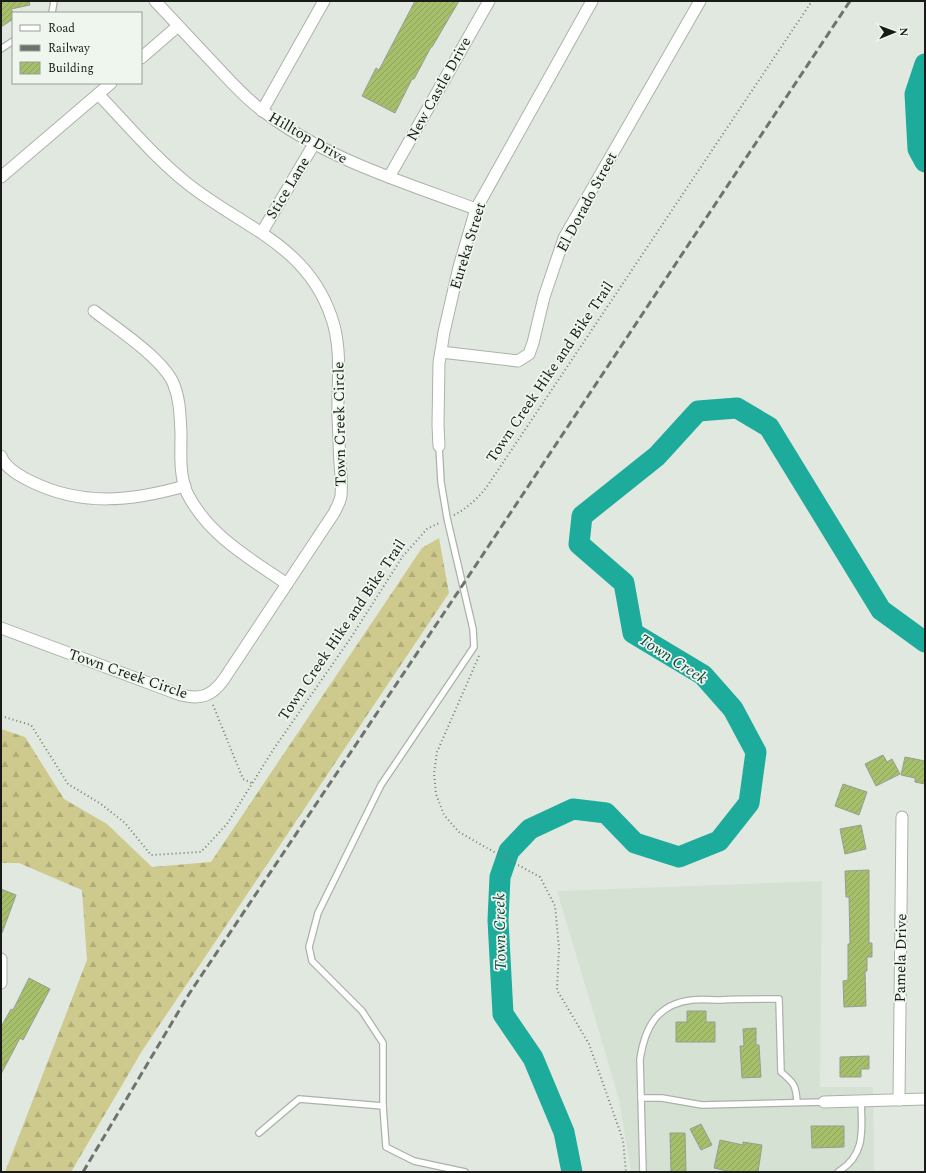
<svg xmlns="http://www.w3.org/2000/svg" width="926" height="1173" font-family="Spectral,serif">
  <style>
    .built { fill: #d5e2d3 }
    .forest { fill: url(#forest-firs) }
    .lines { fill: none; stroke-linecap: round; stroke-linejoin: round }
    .river { stroke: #1dab9b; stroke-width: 21 }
    .building { fill: url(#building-hatch); stroke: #999c93 }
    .lane-casing { stroke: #abb2aa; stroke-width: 8 }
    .street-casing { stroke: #abb2aa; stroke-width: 13 }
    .path { stroke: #787d77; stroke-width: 2; stroke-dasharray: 1 3; stroke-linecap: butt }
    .lane { stroke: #fff; stroke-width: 5.5 }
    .street { stroke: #fff; stroke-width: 11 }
    .rail { stroke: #6f736e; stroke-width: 3; stroke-dasharray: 8 4; stroke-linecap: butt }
    .labels { text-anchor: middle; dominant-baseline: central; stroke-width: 3.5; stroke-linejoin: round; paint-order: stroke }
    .street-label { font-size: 15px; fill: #181b18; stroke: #eef6ed }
    .water-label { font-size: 16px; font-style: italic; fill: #0c453e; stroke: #eef6ed }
  </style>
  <defs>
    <pattern id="forest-firs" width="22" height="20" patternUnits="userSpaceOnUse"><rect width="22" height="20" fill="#cec98c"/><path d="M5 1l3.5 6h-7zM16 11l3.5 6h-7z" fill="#b0ac78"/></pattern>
    <pattern id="building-hatch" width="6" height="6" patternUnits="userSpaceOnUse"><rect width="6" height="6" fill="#a5bf6b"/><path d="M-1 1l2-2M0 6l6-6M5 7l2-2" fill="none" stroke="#8da45c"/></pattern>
  </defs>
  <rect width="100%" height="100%" fill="#e1e8e0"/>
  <path class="built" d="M822 881 820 1087H873L874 1172H631L619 1099 557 891Z"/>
  <path class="forest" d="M439 538 449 593 142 1051 71 1172H5L87 960 82 890 19 863H1V729L25 737 64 799 107 824 152 867 211 862 422 548Z"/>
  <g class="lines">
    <g class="river">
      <path d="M925 64 915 94 918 149 925 162"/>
      <path d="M572 1172 564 1132 533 1058 503 1014 498 920 500 877 509 851 530 829 573 809 606 813 635 843 679 857 719 841 749 803 756 752 733 709 703 675 633 633 624 583 579 544 582 516 657 456 698 411 737 408 769 427 881 610 925 642"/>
    </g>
  </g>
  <g class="building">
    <path d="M1 1H29L30 5 11 9 13 12V19L1 27Z"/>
    <path d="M415 1H459L432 47H431L414 79H412L395 113 362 96 376 68 379 70Z"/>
    <path d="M883 755 887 762 892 759 900 774 876 786 865 764Z"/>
    <path d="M905 757 925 761V784L915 782V778L901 775Z"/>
    <path d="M843 784 867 792 859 815 835 806Z"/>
    <path d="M861 825 866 849 845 854 840 829Z"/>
    <path d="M869 870V943H872V957H867V971H865L866 1006 844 1007 843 981 848 980V944H850L849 897H846L845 871Z"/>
    <path d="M1 889 16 895 2 933H1Z"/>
    <path d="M29 978 50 989 23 1040 20 1038 1 1074V1027L11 1009 13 1010Z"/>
    <path d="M687 1011H706V1022H715V1042H676V1022H687Z"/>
    <path d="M756 1028V1045H759L761 1077 742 1078 740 1046H744L743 1029Z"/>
    <path d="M869 1056V1069H861V1077H840V1057Z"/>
    <path d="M701 1124 712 1145 701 1150 690 1129Z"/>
    <path d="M811 1126H844V1147L812 1148Z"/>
    <path d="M670 1133H685L686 1172H671Z"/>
    <path d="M720 1140 743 1145V1142L762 1145 758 1172H731L714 1168Z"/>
  </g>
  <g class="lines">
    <g class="lane-casing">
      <g id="lane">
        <path d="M52 13 54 1"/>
        <path d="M1 49 13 41"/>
        <path d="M439 446 441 482 447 518 473 629 474 647 381 785 318 913 309 947 312 961 362 1011 383 1043V1106L386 1147 414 1161 465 1172"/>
        <path d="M641 1098H662L702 1105 824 1102"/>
        <path d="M259 1133 299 1099 383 1106"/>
        <path d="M643 1172 640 1059C645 1027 657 1004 692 1000 701 999 711 1000 720 1000 740 999 760 999 779 999L781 1072C794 1083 796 1085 797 1102"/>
        <path d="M838 1172C866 1155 862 1130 861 1101"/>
      </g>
    </g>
    <g class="street-casing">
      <g id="street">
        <path d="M155 1C176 23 196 45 217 67 231 82 246 99 263 111 326 159 403 182 476 209"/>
        <path d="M141 58 178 26"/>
        <path d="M262 111 324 1"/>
        <path d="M1 177 111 83"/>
        <path d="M389 177 489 1"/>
        <path d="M262 232 314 144"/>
        <path d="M94 311C116 328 165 360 174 385 180 400 180 416 181 433 181 452 179 475 187 493 208 535 249 558 287 584"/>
        <path d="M441 352 518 361 529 354 533 343 544 297 564 238 700 1"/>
        <path d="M439 446 438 425 439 363 444 332 459 267 476 209 592 1"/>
        <path d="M1 456C5 468 20 476 30 481 82 507 132 501 185 486"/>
        <path d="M1 628 181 695C201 700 212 696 224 679L334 513C337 507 340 502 341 496 342 485 341 474 340 463 339 448 339 433 338 418 337 383 343 349 331 316 306 244 242 227 188 184 155 158 127 124 98 94"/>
        <path d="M1 959V983"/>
        <path d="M899 1100 902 817"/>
        <path d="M824 1102 925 1099"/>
      </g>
    </g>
    <g class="path">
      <path d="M454 515C466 509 477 499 486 488L812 1"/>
      <path d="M479 656 437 752 434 773 436 794 444 815 459 832 487 848 540 877 555 906 559 948 557 990 589 1044 623 1140 626 1172"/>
      <path d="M213 705 243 779 252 783"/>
      <path d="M1 716 31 725 68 784 101 804 125 823 151 855 201 852 227 824 273 750 350 639 403 556 427 529 439 523"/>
    </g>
    <use href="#lane" class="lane"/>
    <use href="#street" class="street"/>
    <path class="rail" d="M83 1172 189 994 462 586 850 1"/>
  </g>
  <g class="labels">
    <g class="street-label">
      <text transform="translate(439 89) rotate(-61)">New Castle Drive</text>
      <text transform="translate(308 138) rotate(30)">Hilltop Drive</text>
      <text transform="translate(288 188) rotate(-59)">Stice Lane</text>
      <text transform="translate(587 202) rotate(-62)">El Dorado Street</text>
      <text transform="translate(468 246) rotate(-73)">Eureka Street</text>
      <text transform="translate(550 372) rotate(-56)">Town Creek Hike and Bike Trail</text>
      <text transform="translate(340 424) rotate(-91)">Town Creek Circle</text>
      <text transform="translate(342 630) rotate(-56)">Town Creek Hike and Bike Trail</text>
      <text transform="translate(128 674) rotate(19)">Town Creek Circle</text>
      <text transform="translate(901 958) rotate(-89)">Pamela Drive</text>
    </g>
    <g class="water-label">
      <text transform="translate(673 659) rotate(33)">Town Creek</text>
      <text transform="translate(500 932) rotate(-91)">Town Creek</text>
    </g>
  </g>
  <rect width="926" height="1173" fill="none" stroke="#181b18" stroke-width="4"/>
  <rect x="12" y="12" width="130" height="72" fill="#eef6ed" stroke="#989e98"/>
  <rect x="20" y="25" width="20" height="6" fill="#ffffff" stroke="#989e98"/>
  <text x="48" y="32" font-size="12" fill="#181b18">Road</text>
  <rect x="20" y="45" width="20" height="6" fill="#6f736e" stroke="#989e98"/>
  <text x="48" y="52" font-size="12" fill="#181b18">Railway</text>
  <rect x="20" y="62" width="20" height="12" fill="url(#building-hatch)" stroke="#989e98"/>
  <text x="48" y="72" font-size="12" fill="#181b18">Building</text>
  <g transform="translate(894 32) rotate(89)" stroke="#eef6ed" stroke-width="3" paint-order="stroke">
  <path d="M0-3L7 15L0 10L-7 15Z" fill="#181b18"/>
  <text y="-6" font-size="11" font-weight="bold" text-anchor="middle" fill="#181b18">N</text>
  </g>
</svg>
